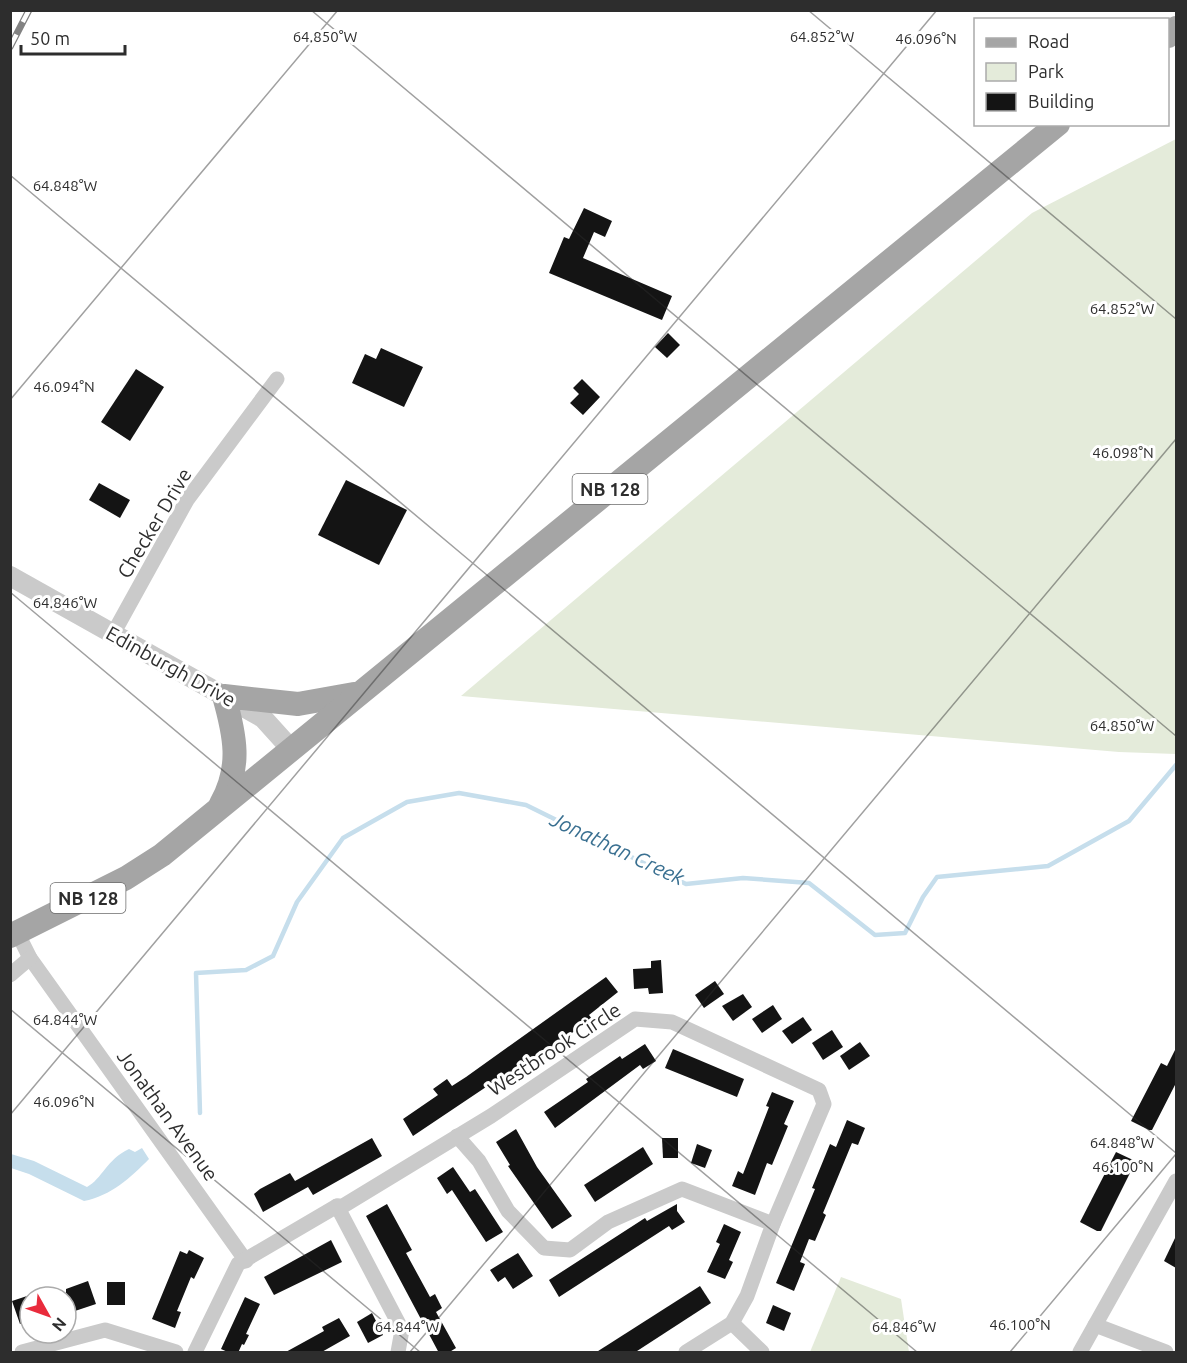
<svg xmlns="http://www.w3.org/2000/svg" width="1187" height="1363" font-family="Ubuntu,sans-serif">
  <style>
    .green { fill: #e4ebda }
    .water { fill: #c6deec }
    .lines { fill: none; stroke-linecap: round; stroke-linejoin: round }
    .stream { stroke: #c6deec; stroke-width: 4.5 }
    .building { fill: #141414 }
    .minor { stroke: #cacaca; stroke-width: 15 }
    .tertiary { stroke: #cacaca; stroke-width: 20 }
    .primary { stroke: #a5a5a5; stroke-width: 24 }
    .rail-casing { stroke: #828282; stroke-width: 7 }
    .rail { stroke: #fff; stroke-width: 4.5; stroke-dasharray: 14; stroke-linecap: butt }
    .ticks { fill: none; stroke: #2d2d2d; stroke-width: 1.5; stroke-opacity: 0.45 }
    .labels { text-anchor: middle; dominant-baseline: central; stroke-width: 6; stroke-linejoin: round; paint-order: stroke }
    .shield { fill: #fff; stroke: #6c6c6c; stroke-width: 1.5 }
    .shield-label { font-size: 18px; font-weight: bold; fill: #2d2d2d }
    .street-label { font-size: 20px; fill: #2d2d2d; stroke: #fff }
    .water-label { font-size: 21px; font-style: italic; fill: #3a7091; stroke: #fff }
    .ticks-label { font-size: 15px; text-anchor: middle; fill: #2d2d2d; stroke: #fff; stroke-width: 6; stroke-linejoin: round; paint-order: stroke }
  </style>
  <rect width="100%" height="100%" fill="#fff"/>
  <g class="green">
    <path d="M1176 139V754L1119 752 461 696 1032 213Z"/>
    <path d="M841 1277 901 1299 909 1352H810Z"/>
  </g>
  <path class="water" d="M142 1148 149 1159C131 1177 111 1196 84 1201L29 1174 11 1168V1154L34 1161 87 1187C102 1179 107 1159 129 1149L135 1152Z"/>
  <g class="lines">
    <path class="stream" d="M200 1113 196 973 246 970 273 956 297 902 343 838 407 802 459 793 526 805 686 884 743 878 809 883 875 935 905 933 923 897 937 877 1048 866 1129 821 1176 765"/>
  </g>
  <g class="building">
    <path d="M584 208 612 221 605 237 594 232 583 258 672 296 662 320 549 273 564 237 569 239Z"/>
    <path d="M668 333 680 345 667 358 655 347Z"/>
    <path d="M381 348 423 367 404 407 352 383 365 354 376 359Z"/>
    <path d="M136 369 164 387 130 441 101 422Z"/>
    <path d="M582 379 600 397 583 415 570 403 579 394 573 388Z"/>
    <path d="M346 480 407 510 379 565 318 535Z"/>
    <path d="M99 483 130 500 120 518 89 500Z"/>
    <path d="M661 960 663 993 649 994 648 988 634 989 633 969 651 968V961Z"/>
    <path d="M606 977 618 992 589 1015 592 1019 494 1087 492 1083 413 1136 403 1119 438 1095 433 1089 447 1079 452 1086 466 1077Z"/>
    <path d="M715 981 724 994 704 1008 695 995Z"/>
    <path d="M743 994 752 1007 733 1021 722 1006Z"/>
    <path d="M773 1005 782 1019 762 1033 752 1019Z"/>
    <path d="M803 1017 812 1030 792 1044 782 1031Z"/>
    <path d="M832 1030 843 1047 823 1060 812 1043Z"/>
    <path d="M860 1042 870 1056 849 1070 840 1056Z"/>
    <path d="M645 1044 656 1061 643 1069 640 1065 555 1128 544 1112 588 1082 586 1079 620 1056 622 1059Z"/>
    <path d="M1176 1048V1083L1152 1130H1149L1131 1121 1161 1063 1167 1066Z"/>
    <path d="M673 1049 744 1079 737 1097 665 1068Z"/>
    <path d="M772 1092 794 1101 784 1124 788 1126 772 1165 767 1163 755 1195 732 1186 738 1171 743 1174 769 1107 766 1106Z"/>
    <path d="M847 1120 865 1128 858 1145 852 1143 823 1213 826 1215 815 1241 809 1239 800 1262 805 1264 794 1291 776 1283 815 1189 812 1188 830 1144 836 1147Z"/>
    <path d="M516 1129 537 1167 572 1216 552 1229 508 1166 510 1165 496 1142Z"/>
    <path d="M372 1138 382 1156 313 1195 308 1187 263 1212 254 1194 260 1189 290 1173 295 1181Z"/>
    <path d="M662 1138H678V1158H663Z"/>
    <path d="M697 1144 712 1150 705 1168 691 1163Z"/>
    <path d="M643 1147 653 1164 595 1202 584 1185Z"/>
    <path d="M1116 1152 1133 1160 1134 1165 1101 1231H1097L1080 1222Z"/>
    <path d="M453 1167 470 1192 475 1189 503 1232 486 1242 452 1190 447 1194 437 1178Z"/>
    <path d="M387 1204 412 1250 406 1253 430 1297 435 1294 442 1308 436 1312 456 1348 448 1353H439L366 1216Z"/>
    <path d="M677 1204V1211L685 1222 672 1230 669 1226 559 1297 549 1280 645 1218 647 1221Z"/>
    <path d="M724 1224 741 1232 729 1260 733 1262 725 1279 707 1272 720 1244 716 1242Z"/>
    <path d="M1176 1236V1268L1164 1261Z"/>
    <path d="M331 1240 342 1262 274 1295 264 1277Z"/>
    <path d="M189 1250 204 1258 194 1279 191 1277 177 1311 181 1312 175 1328 152 1319 180 1251 187 1254Z"/>
    <path d="M518 1253 533 1276 513 1289 505 1277 498 1282 490 1270Z"/>
    <path d="M88 1281 96 1304 66 1314V1289Z"/>
    <rect x="107" y="1282" width="18" height="23"/>
    <path d="M700 1286 711 1303 634 1353H595Z"/>
    <path d="M30 1295V1320L20 1324 12 1301Z"/>
    <path d="M245 1297 260 1304 246 1334 249 1335 244 1345 242 1344 238 1353H230L221 1349Z"/>
    <path d="M773 1305 791 1313 784 1331 766 1323Z"/>
    <path d="M372 1313 383 1335 368 1343 357 1322Z"/>
    <path d="M339 1318 350 1336 320 1353H284L324 1331 322 1327Z"/>
  </g>
  <g class="lines">
    <g class="minor">
      <path d="M113 634 187 500 277 379"/>
      <path d="M18 934 30 958 246 1261"/>
      <path d="M10 975 30 958"/>
      <path d="M457 1136 479 1161 508 1211 544 1248 570 1250 608 1222 682 1189 773 1224"/>
      <path d="M337 1206 402 1330 398 1352"/>
      <path d="M732 1323 762 1352"/>
      <path d="M1095 1325 1166 1352"/>
      <path d="M22 1352 105 1330 176 1352"/>
      <path d="M195 1352 238 1264 337 1206H343L491 1116 635 1019 672 1022 819 1090 824 1104 773 1224 747 1296 732 1323 686 1352"/>
      <path d="M1080 1352 1176 1181"/>
    </g>
    <path class="tertiary" d="M10 576 263 718 291 749"/>
    <g class="primary">
      <path d="M1168 36 1176 28"/>
      <path d="M221 804C242 767 235 735 224 696L298 704 354 694"/>
      <path d="M10 936 126 878 162 855 1058 124"/>
    </g>
    <g class="rail-casing">
      <path id="rail" d="M10 47 29 10"/>
    </g>
    <use href="#rail" class="rail"/>
  </g>
  <path class="ticks" d="M311 10 1176 736M808 10 1176 319M10 175 1176 1153M10 400 338 10M10 592 917 1352M10 1009 420 1352M10 1115 937 10M410 1352 1176 439M1010 1352 1176 1154"/>
  <g class="labels">
    <g class="shield">
      <rect x="572.5" y="474" width="75" height="30" rx="4.5"/>
      <rect x="50.5" y="883" width="75" height="30" rx="4.5"/>
    </g>
    <g class="shield-label">
      <text x="610" y="489">NB 128</text>
      <text x="88" y="898">NB 128</text>
    </g>
    <g class="street-label">
      <text transform="translate(154 523) rotate(-59)">Checker Drive</text>
      <text transform="translate(171 666) rotate(29)">Edinburgh Drive</text>
      <text transform="translate(554 1049) rotate(-33)">Westbrook Circle</text>
      <text transform="translate(168 1115) rotate(54)">Jonathan Avenue</text>
    </g>
    <g class="water-label">
      <text transform="translate(618 848) rotate(25)">Jonathan Creek</text>
    </g>
  </g>
  <g class="ticks-label">
    <text x="325" y="42">64.850°W</text>
    <text x="822" y="42">64.852°W</text>
    <text x="926" y="44">46.096°N</text>
    <text x="65" y="191">64.848°W</text>
    <text x="1122" y="314">64.852°W</text>
    <text x="64" y="392">46.094°N</text>
    <text x="1123" y="458">46.098°N</text>
    <text x="65" y="608">64.846°W</text>
    <text x="1122" y="731">64.850°W</text>
    <text x="65" y="1025">64.844°W</text>
    <text x="64" y="1107">46.096°N</text>
    <text x="1122" y="1148">64.848°W</text>
    <text x="1123" y="1172">46.100°N</text>
    <text x="1020" y="1330">46.100°N</text>
    <text x="407" y="1332">64.844°W</text>
    <text x="904" y="1332">64.846°W</text>
  </g>
  <rect width="1187" height="1363" fill="none" stroke="#2d2d2d" stroke-width="24"/>
  <rect x="974" y="18" width="195" height="108" fill="#ffffff" stroke="#ababab" stroke-width="1.5"/>
  <rect x="986" y="38" width="30" height="9" fill="#a5a5a5" stroke="#ababab" stroke-width="1.5"/>
  <text x="1028" y="48" font-size="18" fill="#2d2d2d">Road</text>
  <rect x="986" y="63" width="30" height="18" fill="#e4ebda" stroke="#ababab" stroke-width="1.5"/>
  <text x="1028" y="78" font-size="18" fill="#2d2d2d">Park</text>
  <rect x="986" y="93" width="30" height="18" fill="#141414" stroke="#ababab" stroke-width="1.5"/>
  <text x="1028" y="108" font-size="18" fill="#2d2d2d">Building</text>
  <g transform="translate(48 1315) rotate(130)"><circle r="28" fill="#ffffff" stroke="#ababab" stroke-width="1.5"/>
  <path d="M0-4.5L10 22L0 15L-10 22Z" fill="#e92b3c"/>
  <text y="-9" font-size="16" font-weight="bold" text-anchor="middle" fill="#2d2d2d">N</text>
  </g>
  <path d="M21 45v9h104v-9" fill="none" stroke="#2d2d2d" stroke-width="3"/>
  <text x="30" y="45" font-size="18" fill="#2d2d2d" stroke="#ffffff" stroke-width="4.5" paint-order="stroke">50 m</text>
</svg>
